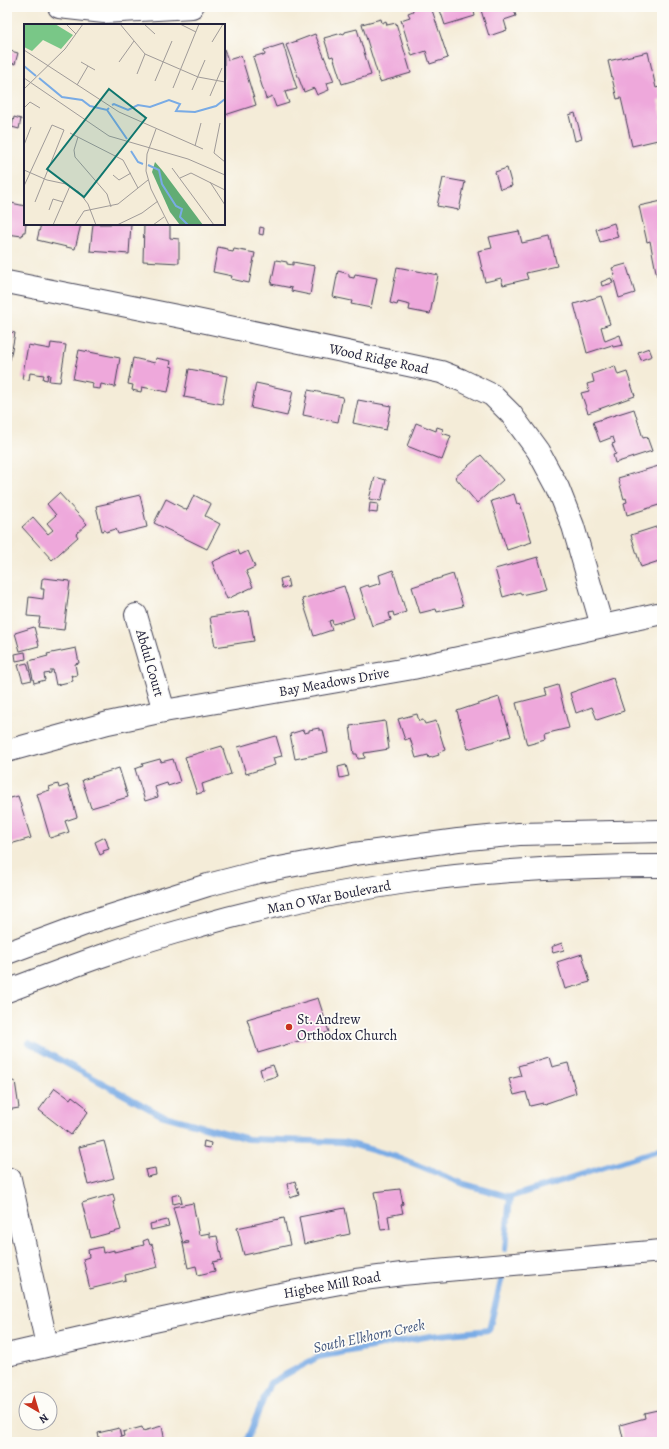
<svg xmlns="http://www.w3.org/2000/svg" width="669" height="1449" font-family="Alegreya,serif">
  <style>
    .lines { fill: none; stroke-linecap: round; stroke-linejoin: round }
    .stream { stroke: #79abe5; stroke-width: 6 }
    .building { fill: #eea8db }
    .minor-casing { stroke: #424053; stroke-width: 24 }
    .major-casing { stroke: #424053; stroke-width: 24 }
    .minor { stroke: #fff; stroke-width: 22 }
    .major { stroke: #fff; stroke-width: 22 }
    .poi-dot { fill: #c8321e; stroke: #fdfcf7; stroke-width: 1.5 }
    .labels { text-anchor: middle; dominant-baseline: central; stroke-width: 3.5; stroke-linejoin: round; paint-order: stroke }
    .street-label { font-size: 14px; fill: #22223b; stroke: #fdfcf7 }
    .poi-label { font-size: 14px; fill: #22223b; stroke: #fdfcf7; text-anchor: start }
    .water-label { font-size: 15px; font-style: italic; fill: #45597f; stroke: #fdfcf7 }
    .inset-river { fill: none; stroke: #79abe5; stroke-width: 2 }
    .inset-road { fill: none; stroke: #a09b99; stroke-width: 1 }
    .view { fill: #0f766e; fill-opacity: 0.15; stroke: #0f766e; stroke-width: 2 }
    .inset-edge { fill: none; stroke: #22223b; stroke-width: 2 }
  </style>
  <rect width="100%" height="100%" fill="#fdfcf7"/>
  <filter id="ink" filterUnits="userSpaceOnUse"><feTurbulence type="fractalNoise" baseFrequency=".025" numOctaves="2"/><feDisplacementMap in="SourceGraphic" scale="8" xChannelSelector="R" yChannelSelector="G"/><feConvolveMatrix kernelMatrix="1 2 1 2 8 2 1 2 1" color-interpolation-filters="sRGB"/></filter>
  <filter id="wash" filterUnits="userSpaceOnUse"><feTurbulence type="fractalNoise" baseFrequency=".012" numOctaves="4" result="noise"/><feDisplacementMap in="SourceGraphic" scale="16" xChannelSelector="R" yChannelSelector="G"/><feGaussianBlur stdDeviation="0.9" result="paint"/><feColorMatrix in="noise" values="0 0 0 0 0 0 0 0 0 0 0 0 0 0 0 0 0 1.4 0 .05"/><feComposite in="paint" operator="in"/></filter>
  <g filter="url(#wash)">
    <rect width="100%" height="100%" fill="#f4ecd8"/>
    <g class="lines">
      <g class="stream">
        <path d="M29 1043 161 1115 248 1139 344 1142 400 1158 464 1184 510 1197"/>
        <path d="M505 1249 510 1197 662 1149"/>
        <path d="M246 1442 270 1383 318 1357 430 1336 489 1330 502 1277"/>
      </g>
    </g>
    <g id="blocks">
      <g class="building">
        <path d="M412 7H431L448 58 430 64 426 51 412 56 401 20 410 17 408 13 413 11Z"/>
        <path d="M439 7H473L475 16 445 25Z"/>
        <path d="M480 7H513L516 16 504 20 507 30 489 36Z"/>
        <path d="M381 19 382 23 386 21 387 25 396 23 411 73 380 82 362 24Z"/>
        <path d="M357 29 371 75 342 84 333 56 330 57 324 38 342 33 343 34 345 33V32Z"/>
        <path d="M315 34 334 81 327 83 329 90 317 95 314 88 304 92 286 45Z"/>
        <path d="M283 44 297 89 285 92 289 103 276 107 272 96 266 99 253 57 263 54V56L265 55 264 50Z"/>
        <path d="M224 49 228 60 241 56 256 105 225 115 224 110Z"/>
        <path d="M7 50 18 53 15 64 11 63 8 78Z"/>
        <path d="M648 52 656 88 659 87 662 100 658 101 662 116V119H660L661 123H662V139L632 146 621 98 617 99 608 61Z"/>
        <path d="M575 113 582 139 575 141 569 115Z"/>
        <path d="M14 117 21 119 19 129 12 127Z"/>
        <path d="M7 135 11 136 9 147 7 146Z"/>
        <path d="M507 168 512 186 500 189 495 172Z"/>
        <path d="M443 178 465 182 459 210 437 206Z"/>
        <path d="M662 201V276L657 277 650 241 647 242 639 206Z"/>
        <path d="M7 202 25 206V224H26L25 232H23L22 236 7 234Z"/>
        <path d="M614 223 618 237 600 242 596 229Z"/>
        <path d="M41 224H81L75 249 37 240Z"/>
        <path d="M93 224H131L129 254 90 251Z"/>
        <path d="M144 224H170V238L179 239V263L143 261Z"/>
        <path d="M260 227 264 228 263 235 259 234Z"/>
        <path d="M519 231 522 243 550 237 557 266 526 273 528 279 503 285 501 278 485 282 478 251 492 248 489 237Z"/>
        <path d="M218 247 228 249V251L233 252 234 249 255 253 249 283 231 279 232 276 213 272Z"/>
        <path d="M276 260 287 262V264L293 265V262L315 266 310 295 291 291 292 288 271 284Z"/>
        <path d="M626 264 635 293 619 298 613 276 615 275 612 268Z"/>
        <path d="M397 267 438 275 430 314 409 310 410 305 398 302 397 305 390 303Z"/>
        <path d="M338 271 349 274V277L354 278 355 274 377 278 371 308 351 304 352 301 333 297Z"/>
        <path d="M611 278 613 283 602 286 601 282Z"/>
        <path d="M601 296 610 324 601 327 605 341 620 335 623 345 613 347 612 345 587 353 574 304Z"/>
        <path d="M7 331 15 333 10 360 7 359Z"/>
        <path d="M51 343 66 345 60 382 49 381 50 375 48 374 47 380 43 379 44 375 30 373 29 380 22 379 28 345 50 349Z"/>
        <path d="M649 348 652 356 641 360 638 352Z"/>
        <path d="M79 350 120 358 115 387 101 384 100 389 92 388 93 383 73 379Z"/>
        <path d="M133 358 155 363 156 358 171 361 170 366 173 367 168 392 142 387 141 392 132 390 133 385 128 384Z"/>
        <path d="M615 366 618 375 627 372 635 396 588 413 581 393 589 391 587 384 594 382 592 374Z"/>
        <path d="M189 369 227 376 222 404 184 397Z"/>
        <path d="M256 383 293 391 287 416 251 408Z"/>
        <path d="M308 390 343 397 338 422 303 415Z"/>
        <path d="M358 400 391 406 386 430 353 423Z"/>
        <path d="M634 409 643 438 647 437 652 451 615 463 613 455 616 454 612 444 615 443 613 437 600 442 593 422Z"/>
        <path d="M416 423 436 431 437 427 443 429 442 433 451 436 442 460 407 446Z"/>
        <path d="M481 455 503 480 477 503 455 477Z"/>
        <path d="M662 465V494L661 495 662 504 627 515 624 503 627 502 626 498 624 499 618 478Z"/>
        <path d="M375 477 386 480 381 501 369 499Z"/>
        <path d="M59 493 87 524 76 534 78 537 52 560 22 527 33 517 48 534 53 530 47 523 56 515 47 504Z"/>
        <path d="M514 494 517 504 520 503 532 542 507 550 491 501Z"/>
        <path d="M140 495 147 527 118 534 116 529 106 532 105 530 102 531 96 506 114 502V501Z"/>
        <path d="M194 495 211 504 205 516 220 524 207 549 154 523 166 499 187 510Z"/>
        <path d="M370 503 378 504 377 513 369 512Z"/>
        <path d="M662 525V560L641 567 631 535Z"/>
        <path d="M238 550 240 555 248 551 255 567 246 571 253 587 227 599 212 562Z"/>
        <path d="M538 557 547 589 521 595 520 592 503 597 495 569Z"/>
        <path d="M393 570 406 612 394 616 393 612 389 613 391 620 372 626 360 588 368 585 369 587 381 583 379 575Z"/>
        <path d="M453 574 463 606 437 612 436 609 420 613 412 587Z"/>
        <path d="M287 577 289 587 282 588 280 579Z"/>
        <path d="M44 578 70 581 64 630 38 627 40 617 27 616 29 597 43 599 44 589H41L42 579Z"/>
        <path d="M344 586 354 618 333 624 332 620 329 621 332 630 314 636 302 599Z"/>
        <path d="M249 611 254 641 215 647 210 617Z"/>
        <path d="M34 627 39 646 20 651 15 633Z"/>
        <path d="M76 648 79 663 75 664 77 675 73 676 71 675 73 681 56 685 53 670H51V673L44 674 45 680 34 683 29 661 48 656 47 654Z"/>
        <path d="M25 652 26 659 16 661 15 654Z"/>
        <path d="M27 663 32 680 23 682 18 665Z"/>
        <path d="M613 678 624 711 597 720 592 707 576 713 570 693Z"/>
        <path d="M558 685 569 728 544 734 545 740 527 745 516 703 547 695 545 689Z"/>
        <path d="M499 697 511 736 468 749 457 711Z"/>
        <path d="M417 714 419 721 423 720 425 724 436 721 445 750 438 753 439 755 429 758 428 755 416 758 410 738 405 740 398 719Z"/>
        <path d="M385 721 389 749 364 753 365 758 358 759 357 754H354L350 726Z"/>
        <path d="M319 728V730H323L328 752 295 759 290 734 303 730 304 733 309 732V730Z"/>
        <path d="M276 736 282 756 273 758 275 765 246 774 238 747Z"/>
        <path d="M222 746 231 774 202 784 204 792 197 794 185 757Z"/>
        <path d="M160 759 161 762 173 759 180 782 168 786 167 783 155 787 158 797 145 801 135 769 143 766 142 764Z"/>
        <path d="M346 765 349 776 340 778 338 767Z"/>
        <path d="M119 768 128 797 91 808 82 780Z"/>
        <path d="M58 784 59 788 68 785 77 817 65 821 69 832 50 838 37 794 50 790 49 787Z"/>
        <path d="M18 796 31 838 7 845V799Z"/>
        <path d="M105 837 109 849 103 851 104 853 100 855 95 842Z"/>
        <path d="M562 943 564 950 553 953 551 947Z"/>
        <path d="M582 954 590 982 565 989 557 962Z"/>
        <path d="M318 998 329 1032 258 1053 247 1019Z"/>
        <path d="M549 1057 552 1067 568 1063 576 1093 544 1104 543 1103 530 1106 526 1092 514 1095 509 1079 521 1076 518 1066Z"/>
        <path d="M273 1065 277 1076 263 1080 260 1069Z"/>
        <path d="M15 1081 19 1108 7 1110V1082Z"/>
        <path d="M55 1088 70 1099 72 1096 86 1107 85 1109 88 1112 71 1135 39 1110Z"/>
        <path d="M104 1141 114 1178 88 1185 79 1147Z"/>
        <path d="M204 1141 211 1143 210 1148 203 1147Z"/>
        <path d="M155 1168 156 1175 147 1177 145 1170Z"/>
        <path d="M295 1181 299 1195 290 1198 287 1184Z"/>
        <path d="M400 1189 403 1204 401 1205 403 1213 388 1216 390 1229 381 1230 374 1192Z"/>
        <path d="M113 1194 115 1201 113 1202 121 1230 91 1238 82 1203Z"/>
        <path d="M180 1194 182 1202 173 1204 172 1196Z"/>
        <path d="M193 1203 199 1235 210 1233V1237L217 1236 222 1260 213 1262 215 1271 198 1275 196 1266 188 1268 183 1244 189 1243 188 1241 183 1243 173 1207Z"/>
        <path d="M345 1208 350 1234 304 1244 299 1217Z"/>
        <path d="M284 1218 290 1245 244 1255 237 1228Z"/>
        <path d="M167 1220 169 1226 151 1230 150 1224Z"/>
        <path d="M148 1239 150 1245 152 1244 158 1267 125 1275 126 1280 90 1289 83 1259 89 1257 88 1250 102 1247 103 1253 114 1250V1252L144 1245 143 1241Z"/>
        <path d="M662 1409V1442H624L620 1425 645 1418 644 1413Z"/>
        <path d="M162 1426 165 1442H100L98 1433 119 1428 121 1437 124 1436 123 1432 142 1427 143 1431Z"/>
      </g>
    </g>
  </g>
  <g filter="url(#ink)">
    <use href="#blocks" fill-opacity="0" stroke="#424053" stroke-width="1"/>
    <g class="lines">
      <g class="minor-casing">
        <g id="minor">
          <path d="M59 7 104 12 192 7"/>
          <path d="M7 282 192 319 441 372 461 380 492 395 511 414 538 451 558 488 573 526 602 626"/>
          <path d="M136 615 164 711"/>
          <path d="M7 751 108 723 164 711 413 668 662 613"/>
          <path d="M10 1179 47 1345"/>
          <path d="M7 1355 154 1321 270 1296 356 1280 402 1274 662 1251"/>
        </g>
      </g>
      <g class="major-casing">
        <g id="major">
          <path d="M7 953 88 923 208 885 258 872 354 854 458 840 519 834 662 831"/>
          <path d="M7 991C70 967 133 943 198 926 264 907 332 893 400 883 486 870 575 866 662 866"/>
        </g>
      </g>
      <use href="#minor" class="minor"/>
      <use href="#major" class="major"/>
    </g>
  </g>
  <circle class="poi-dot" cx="289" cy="1027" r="4"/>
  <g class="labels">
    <g class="street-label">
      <text transform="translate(379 359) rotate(12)">Wood Ridge Road</text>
      <text transform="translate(150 663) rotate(74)">Abdul Court</text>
      <text transform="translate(334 682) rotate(-10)">Bay Meadows Drive</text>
      <text transform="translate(329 897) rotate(-11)">Man O War Boulevard</text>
      <text transform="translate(332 1285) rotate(-10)">Higbee Mill Road</text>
    </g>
    <g class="poi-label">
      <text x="297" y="1019">St. Andrew<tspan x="297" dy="16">Orthodox Church</tspan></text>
    </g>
    <g class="water-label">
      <text transform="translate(369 1336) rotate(-12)">South Elkhorn Creek</text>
    </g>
  </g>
  <g transform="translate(24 24)">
    <rect width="201" height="201" fill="#f4ecd8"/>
    <path d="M0 0H31L49 11 37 25 19 16 8 27 0 23Z" fill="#79c787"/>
    <path d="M131 138 138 146 179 201H156L146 188 128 148Z" fill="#62ac74"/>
    <path class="inset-river" d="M0 42 12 52M15 54 38 73 58 76 66 82 83 86 85 84M88 81 90 80 104 86 114 81 126 83 145 76 156 80 152 87 171 88 192 82 201 75M83 86 103 115M107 127 114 138 119 140M124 141 135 146 138 160 152 182 158 185 156 193 164 201"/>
    <path class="inset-road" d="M42 0 52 10M96 0 121 30 174 53 201 58M120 0 131 10M156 0 172 8M188 18 199 0M0 26 95 88 179 125M57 38 71 46M95 38 110 17M113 50 121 30M0 54 85 112 164 135 201 151M131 57 148 17M53 61 64 42M149 64 175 0M0 65 41 25 59 0M168 66 181 36M186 72 198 44M0 84 6 78 16 84M196 99 190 129 201 138M132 105 123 130 122 147 127 165 145 201M46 109 99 136 114 164M54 113 50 126 51 133 83 170 87 183M0 121 7 103M171 122 177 99M148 144 190 201M0 146 23 156 42 160 55 168 64 180 72 201M89 151 95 156 107 149M156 154 167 149 201 166M186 158 201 181M0 162 28 101 40 106 11 178M25 186 29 175 39 178M29 201 46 162M51 201 60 187 94 180 124 156M93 201 118 189 134 177M129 201 140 193"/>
    <path class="view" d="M85 65 122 94 60 173 23 145Z"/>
    <rect width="201" height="201" class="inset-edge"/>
  </g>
  <rect width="669" height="1449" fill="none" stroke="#fdfcf7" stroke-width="24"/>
  <g transform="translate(38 1411) rotate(142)"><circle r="19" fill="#fdfcf7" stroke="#a5a5ac"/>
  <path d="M0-3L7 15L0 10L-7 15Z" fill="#c8321e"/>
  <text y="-6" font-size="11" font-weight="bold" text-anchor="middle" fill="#22223b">N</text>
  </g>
</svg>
